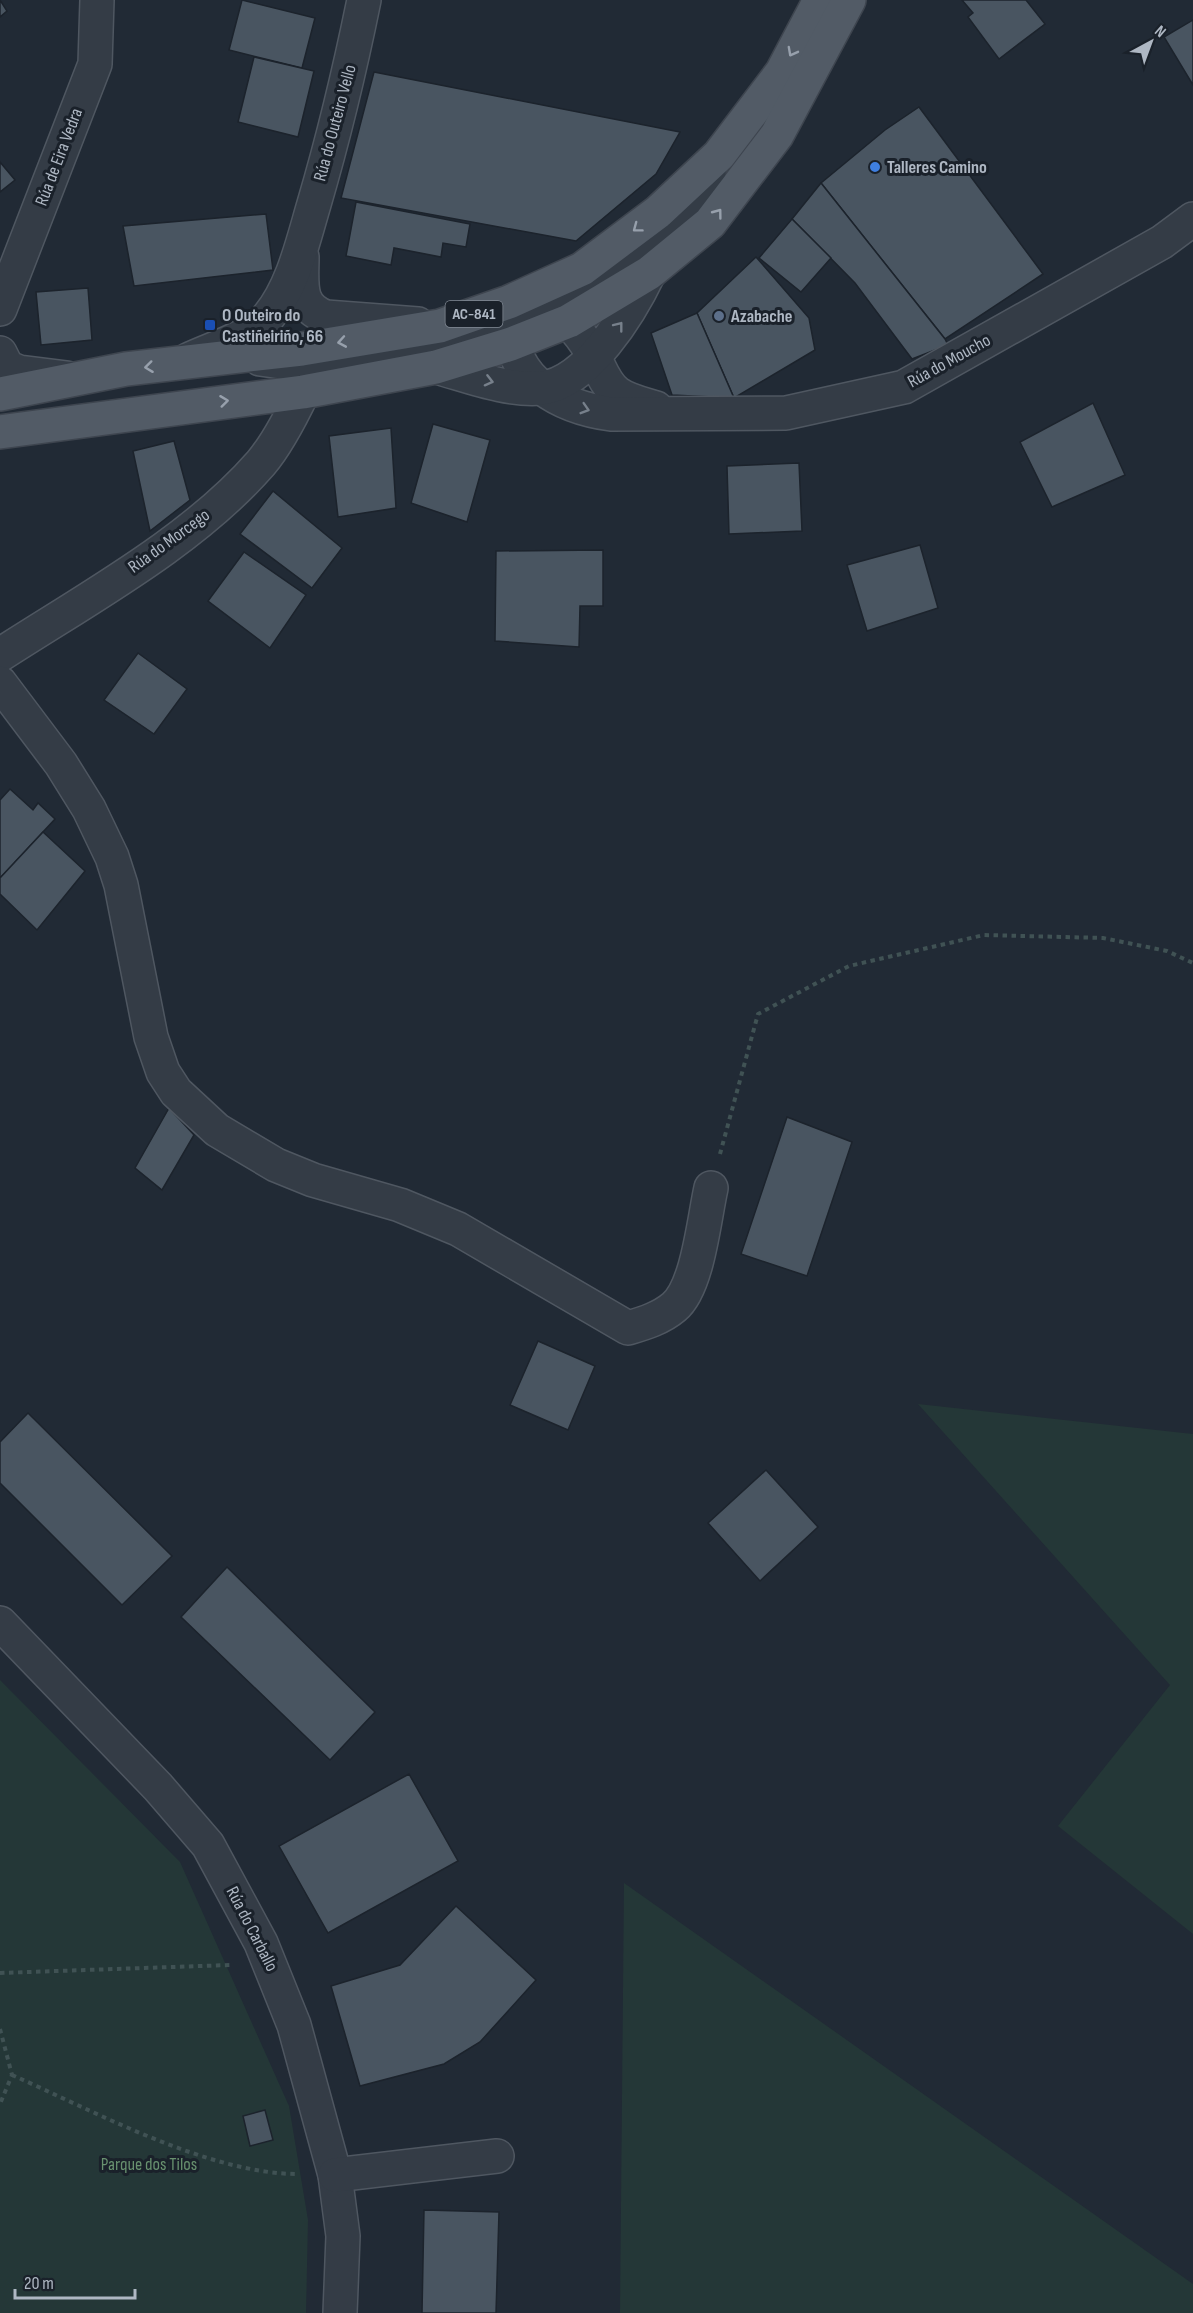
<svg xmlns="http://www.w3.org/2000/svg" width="1193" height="2313" font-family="'Sofia Sans Condensed',sans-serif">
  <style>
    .green { fill: #243737 }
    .building { fill: #495561; stroke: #1c232c; stroke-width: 1.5 }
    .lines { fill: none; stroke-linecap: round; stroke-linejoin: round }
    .minor-casing { stroke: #4f5761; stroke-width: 36 }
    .major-casing { stroke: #3e454f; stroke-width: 36 }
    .path { stroke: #405254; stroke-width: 4; stroke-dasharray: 4.5 4.5; stroke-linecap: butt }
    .minor { stroke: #343c46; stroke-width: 33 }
    .major { stroke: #525b66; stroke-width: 33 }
    .oneway { stroke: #97a0ac }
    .oneway2 { stroke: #77808b }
    .shop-dot { fill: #3f7fe0; stroke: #1a212a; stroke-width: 2 }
    .service-dot { fill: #5c6f8a; stroke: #1a212a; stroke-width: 2 }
    .transit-dot { fill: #1a4fb4; stroke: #1a212a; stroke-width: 2 }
    .labels { text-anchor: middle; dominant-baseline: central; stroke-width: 6; stroke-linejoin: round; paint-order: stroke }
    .shield { fill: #1a212a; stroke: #828a95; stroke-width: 1.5 }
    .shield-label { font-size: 16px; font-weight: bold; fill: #aeb7c3 }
    .street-label { font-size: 18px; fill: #aeb7c3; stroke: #1a212a }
    .poi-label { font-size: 18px; font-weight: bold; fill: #aeb7c3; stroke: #1a212a; text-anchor: start }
    .park-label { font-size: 18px; fill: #68916f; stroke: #1a212a }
  </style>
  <rect width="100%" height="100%" fill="#212a35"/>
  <g class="green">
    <path d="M918 1404 1193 1434V1934L1058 1826 1170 1685Z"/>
    <path d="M0 1680 180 1862 289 2106 308 2220 306 2313H0Z"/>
    <path d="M624 1883 1193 2284V2313H620Z"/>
  </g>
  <g class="building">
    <path d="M0 0 7 11 0 17Z"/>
    <path d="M242 0 315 18 302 68 229 50Z"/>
    <path d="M962 0H1026L1045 24 999 59 968 17 973 13Z"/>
    <path d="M1193 20V85L1164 37Z"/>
    <path d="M254 57 314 71 298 137 238 122Z"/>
    <path d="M374 72 680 132 656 174 576 241 341 198Z"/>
    <path d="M919 107 1043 274 945 339 821 183 885 130Z"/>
    <path d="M0 162 15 180 0 192Z"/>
    <path d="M821 183 945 339 948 345 912 359 855 283 792 219Z"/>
    <path d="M356 202 470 224 466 247 443 243 441 257 394 248 391 265 346 256Z"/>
    <path d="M266 214 273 270 134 286 123 226Z"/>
    <path d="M792 219 831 258 801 292 759 258Z"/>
    <path d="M756 257 809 318 815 350 734 398 697 313Z"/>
    <path d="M88 288 92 340 41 345 36 292Z"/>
    <path d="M697 313 734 398 672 395 651 333Z"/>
    <path d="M1093 403 1125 475 1052 507 1020 442Z"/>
    <path d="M433 424 490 440 467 522 411 503Z"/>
    <path d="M391 428 396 508 338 517 329 436Z"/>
    <path d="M174 441 190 500 150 531 133 451Z"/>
    <path d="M799 463 802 531 729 534 727 466Z"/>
    <path d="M273 491 342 548 312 588 240 534Z"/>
    <path d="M920 545 938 608 867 631 847 565Z"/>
    <path d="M603 550V606H580L579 647 495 641 496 551Z"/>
    <path d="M244 552 306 595 270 648 208 601Z"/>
    <path d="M138 653 187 689 154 734 104 700Z"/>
    <path d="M10 789 33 810 38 803 55 819 0 878V800Z"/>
    <path d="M43 832 85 871 37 930 0 894V878Z"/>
    <path d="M169 1108 194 1135 162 1190 135 1168Z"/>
    <path d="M787 1117 852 1142 807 1276 741 1254Z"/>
    <path d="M538 1341 595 1366 568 1430 510 1405Z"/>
    <path d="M28 1413 172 1556 122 1605 0 1483V1442Z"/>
    <path d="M766 1470 818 1527 760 1581 708 1523Z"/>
    <path d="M227 1567 375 1712 330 1760 181 1617Z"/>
    <path d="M409 1774 458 1861 328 1933 279 1846Z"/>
    <path d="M456 1906 536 1980 480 2042 444 2064 360 2086 331 1986 400 1965Z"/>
    <path d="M265 2110 273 2140 250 2146 243 2116Z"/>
    <path d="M424 2210 499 2212 496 2313H422Z"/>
  </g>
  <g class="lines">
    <g class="minor-casing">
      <g id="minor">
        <path d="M302 257C302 283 297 307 326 317L418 324"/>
        <path d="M0 309 95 64 97 0"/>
        <path d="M551 309C571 322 583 336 594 357 601 370 605 384 617 393 628 401 643 404 656 408"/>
        <path d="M511 325C511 381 561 407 611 414L786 413 904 387 1162 242 1193 219"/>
        <path d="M0 353 7 367 19 372 67 378"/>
        <path d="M260 359 310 366H335L414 352 530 318 614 273 649 249 677 222 709 172"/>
        <path d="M188 360C213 348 250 338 268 317 293 287 303 241 314 204 334 136 350 69 364 0"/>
        <path d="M436 367C469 376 507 391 541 388 587 384 631 311 649 273"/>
        <path d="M0 655C88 598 192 542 261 463 278 443 292 415 303 392"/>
        <path d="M0 683 61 764 89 809 112 857 121 885 151 1037 163 1072 176 1092 217 1130 276 1165 313 1180 400 1205 458 1229 628 1328C645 1323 661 1318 674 1307 698 1287 704 1219 711 1188"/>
        <path d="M0 1623 158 1787 208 1845 261 1943 294 2025 335 2175 343 2236 340 2313"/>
        <path d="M335 2175 497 2156"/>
      </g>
    </g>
    <g class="major-casing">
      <g id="major">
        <path d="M0 394 126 369 302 349 440 326 509 302 582 269 658 212 719 155 782 72 820 0"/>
        <path d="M0 432 303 392 436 367 511 344 569 321 649 273 710 223 777 135 849 0"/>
      </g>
    </g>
    <g class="path">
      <path d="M720 1154 758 1014 849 966 984 935 1103 938 1167 951 1193 963"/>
      <path d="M0 1973 230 1965"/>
      <path d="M0 2029 12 2075 0 2104"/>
      <path d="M12 2075C94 2111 207 2173 296 2174"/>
    </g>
    <use href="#minor" class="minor"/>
    <use href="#major" class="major"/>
  </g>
  <defs><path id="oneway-chevron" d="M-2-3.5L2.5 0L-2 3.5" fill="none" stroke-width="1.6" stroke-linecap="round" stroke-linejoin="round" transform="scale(1.5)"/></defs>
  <g class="oneway">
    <use href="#oneway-chevron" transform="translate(792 52) rotate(118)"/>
    <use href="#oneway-chevron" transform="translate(718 213) rotate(-53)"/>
    <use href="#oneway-chevron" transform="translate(637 228) rotate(143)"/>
    <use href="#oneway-chevron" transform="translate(342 342) rotate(170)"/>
    <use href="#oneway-chevron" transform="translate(149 367) rotate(173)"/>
    <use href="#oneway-chevron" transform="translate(224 401) rotate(-7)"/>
  </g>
  <g class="oneway2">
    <use href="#oneway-chevron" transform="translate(619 326) rotate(-52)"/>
    <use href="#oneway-chevron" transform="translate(489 381) rotate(14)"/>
    <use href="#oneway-chevron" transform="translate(585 409) rotate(17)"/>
  </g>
  <circle class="shop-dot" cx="875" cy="167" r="6"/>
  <circle class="service-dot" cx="719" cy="316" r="6"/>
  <rect class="transit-dot" x="204" y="319" width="12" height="12" rx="3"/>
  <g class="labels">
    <rect class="shield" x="445.5" y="301" width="57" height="26" rx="4.5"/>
    <g class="shield-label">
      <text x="474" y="314">AC-841</text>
    </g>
    <g class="street-label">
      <text transform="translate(335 123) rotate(-75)">Rúa do Outeiro Vello</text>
      <text transform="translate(59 157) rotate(-69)">Rúa de Eira Vedra</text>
      <text transform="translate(949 361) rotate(-29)">Rúa do Moucho</text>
      <text transform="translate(169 541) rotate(-36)">Rúa do Morcego</text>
      <text transform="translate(252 1929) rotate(63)">Rúa do Carballo</text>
    </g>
    <g class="poi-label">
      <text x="887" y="167">Talleres Camino</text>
      <text x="222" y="315">O Outeiro do<tspan x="222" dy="21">Castiñeiriño, 66</tspan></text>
      <text x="731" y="316">Azabache</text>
    </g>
    <g class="park-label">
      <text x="149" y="2164">Parque dos Tilos</text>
    </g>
  </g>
  <g transform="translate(1151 42) rotate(41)" stroke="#1a212a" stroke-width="4.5" paint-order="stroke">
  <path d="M0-4.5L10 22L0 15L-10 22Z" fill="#aeb7c3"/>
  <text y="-9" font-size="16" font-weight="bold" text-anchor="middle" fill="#aeb7c3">N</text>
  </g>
  <path d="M15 2289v9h120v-9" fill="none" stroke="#aeb7c3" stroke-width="3"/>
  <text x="24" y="2289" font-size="18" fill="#aeb7c3" stroke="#1a212a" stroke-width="4.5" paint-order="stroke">20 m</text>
</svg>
